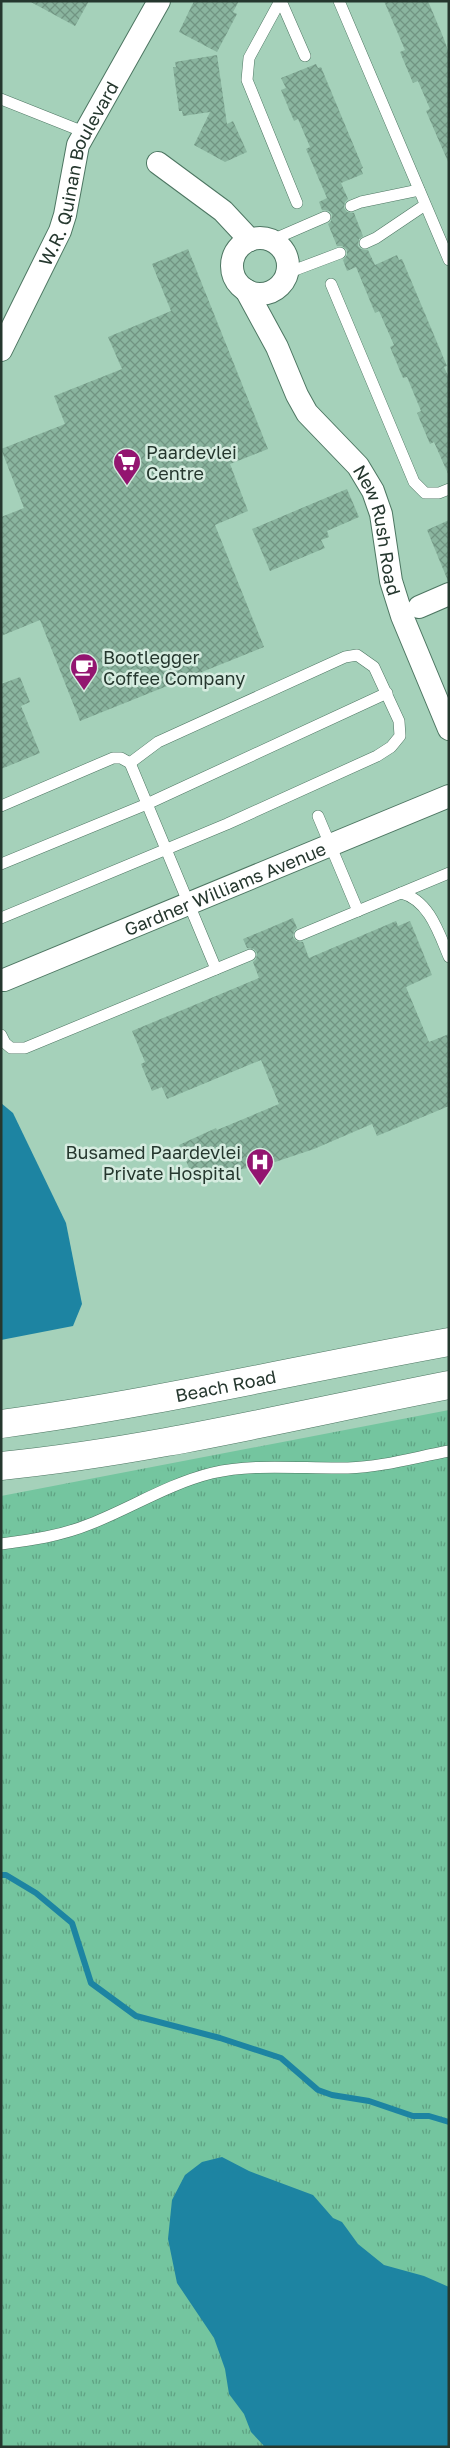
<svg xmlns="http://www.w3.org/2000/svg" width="450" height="2448" font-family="'Golos Text',sans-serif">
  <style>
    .grass { fill: url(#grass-tufts) }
    .water { fill: #1d84a2 }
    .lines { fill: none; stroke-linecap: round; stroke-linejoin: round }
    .stream { stroke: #1d84a2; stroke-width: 6 }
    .building { fill: url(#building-cross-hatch) }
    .service-casing { stroke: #4d7662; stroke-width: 12 }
    .minor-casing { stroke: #4d7662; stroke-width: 24 }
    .secondary-casing { stroke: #4d7662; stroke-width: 29 }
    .service { stroke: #fff; stroke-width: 11 }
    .minor { stroke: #fff; stroke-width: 22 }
    .secondary { stroke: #fff; stroke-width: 28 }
    .labels { text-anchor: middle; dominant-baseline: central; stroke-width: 5; stroke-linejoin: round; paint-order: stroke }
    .street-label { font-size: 18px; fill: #25372e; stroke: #d6ece0 }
    .poi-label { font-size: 18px; fill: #25372e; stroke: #d6ece0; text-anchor: start }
  </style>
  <defs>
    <pattern id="grass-tufts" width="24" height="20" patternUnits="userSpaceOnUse" patternTransform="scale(1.25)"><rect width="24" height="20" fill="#74c59f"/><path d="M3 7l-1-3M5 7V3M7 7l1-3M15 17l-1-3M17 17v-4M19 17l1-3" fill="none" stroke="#5fa182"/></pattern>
    <pattern id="building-cross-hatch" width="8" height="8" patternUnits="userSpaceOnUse" patternTransform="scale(1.25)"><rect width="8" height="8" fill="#8ab59f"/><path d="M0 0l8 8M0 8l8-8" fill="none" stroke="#719482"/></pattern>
  </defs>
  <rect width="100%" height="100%" fill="#a5d1ba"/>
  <path class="grass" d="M449 1410V2447H1V1496Z"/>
  <g class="water">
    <path d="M1 1103 13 1113 66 1223 82 1304 73 1326 1 1340Z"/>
    <path d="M222 2157 249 2171 313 2195 333 2218 342 2222 358 2244 384 2265 424 2276 449 2287V2447H265L251 2432 244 2414 229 2394 225 2369 214 2338 177 2283 168 2239 172 2200 185 2175 202 2162Z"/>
  </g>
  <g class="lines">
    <path class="stream" d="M1 1875H6L36 1893 72 1923 91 1983 136 2016 220 2038 281 2058 318 2090 332 2095 369 2101 413 2116H429L449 2122"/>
  </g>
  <g class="building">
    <path d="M29 1H89L75 26Z"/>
    <path d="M194 1H239L233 12 237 14 217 52 179 32Z"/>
    <path d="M384 1H428L444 39 449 54V164L426 111 430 109 418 81 413 83 400 52 405 50Z"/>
    <path d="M217 55 227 124 233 121 247 152 225 162 194 145 210 112 183 116 182 111H179L173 67H176L175 62Z"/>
    <path d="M316 64 318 68 321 67 363 168 361 169 363 174 341 183 348 199 345 202 344 208 347 212 354 213 363 236 359 239 358 246 361 249 368 250 375 265 397 255 399 260 402 259 447 366 444 367 449 378V476L434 442 430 444 417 413 421 411 407 377 403 378 390 347 394 345 379 311 375 313 356 267 347 271 343 260 347 255V250L342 246H337L328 224 331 221 332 214 329 211 322 210 319 202 327 198 306 149 310 147 298 119 294 121 281 90 286 88 281 78Z"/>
    <path d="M188 249 268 449 230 464 248 511 215 525 264 647 80 721 40 620 1 636V517L24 508 1 449 65 424 54 396 122 369 108 337 171 311 152 264Z"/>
    <path d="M347 489 359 517 327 531 329 537 321 540 325 548 270 571 252 529Z"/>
    <path d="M449 520V581H448L427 530Z"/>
    <path d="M20 677 30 702 21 706 40 753 1 769V684Z"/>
    <path d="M293 918 297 928 294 931 293 937 296 941 303 942 309 958 396 921 398 926 410 921 432 975 406 987 429 1042 449 1034V1106L377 1136 372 1124 314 1149 272 1163 194 1179 179 1145 216 1128 217 1130 279 1104 261 1060 167 1099 162 1087 152 1091 141 1064 145 1062 132 1031 259 978 253 962 256 959 257 953 254 949 247 948 243 939Z"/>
  </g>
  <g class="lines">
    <g class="service-casing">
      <g id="service">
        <path d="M280 1 249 58 247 80 297 203"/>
        <path d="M281 1 305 56"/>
        <path d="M339 1 449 260"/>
        <path d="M1 99 84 132"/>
        <path d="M351 206 361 202 419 190"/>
        <path d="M272 240 325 217"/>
        <path d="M365 243 376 238 425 205"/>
        <path d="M287 273 340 253"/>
        <path d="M331 284 414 482 425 493H439L449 489"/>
        <path d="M1 806 113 758H121L130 763 216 969"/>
        <path d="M318 816 358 911"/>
        <path d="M1 864 147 804 387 693"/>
        <path d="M401 893 449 873"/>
        <path d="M1 918 227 824 377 756 391 747 400 736 399 721 374 667 357 655 345 657 158 742 130 763"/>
        <path d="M300 935 401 893C429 900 439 933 449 957"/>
        <path d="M1 1035 5 1043 11 1048H25L250 955"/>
        <path d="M1 1544C31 1540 61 1536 90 1524 131 1508 168 1484 212 1473 255 1463 303 1469 348 1468 382 1467 416 1457 449 1451"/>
      </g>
    </g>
    <g class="minor-casing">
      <g id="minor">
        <path d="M158 163 223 211 250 240"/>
        <circle cx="260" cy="266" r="28"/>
        <path id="s1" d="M246 290 277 347 297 395 307 413 358 466 373 491 381 514 391 581 402 616 449 729"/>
        <path id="s2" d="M1 350 60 231 65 215 78 145 159 1"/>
        <path d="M419 607 449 594"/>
        <path id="s3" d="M1 980H4L449 796"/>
      </g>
    </g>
    <g class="secondary-casing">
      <g id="secondary">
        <path id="s4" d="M1 1424C152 1404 300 1369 449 1342"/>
        <path d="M1 1466C152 1451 300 1414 449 1385"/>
      </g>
    </g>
    <use href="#service" class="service"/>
    <use href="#minor" class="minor"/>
    <use href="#secondary" class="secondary"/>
  </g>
  <defs>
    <g id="supermarket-pin" transform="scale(1.4375)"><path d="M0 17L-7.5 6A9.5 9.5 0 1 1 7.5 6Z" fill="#931570" stroke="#d6ece0"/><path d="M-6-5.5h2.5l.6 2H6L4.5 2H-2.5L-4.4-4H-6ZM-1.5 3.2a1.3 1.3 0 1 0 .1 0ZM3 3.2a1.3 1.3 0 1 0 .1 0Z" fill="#fff"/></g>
    <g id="cafe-pin" transform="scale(1.4375)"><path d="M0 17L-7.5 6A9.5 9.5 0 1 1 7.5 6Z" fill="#931570" stroke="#d6ece0"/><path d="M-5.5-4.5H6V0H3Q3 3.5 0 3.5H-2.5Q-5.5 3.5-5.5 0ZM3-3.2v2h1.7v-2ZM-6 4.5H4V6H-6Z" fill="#fff"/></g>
    <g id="hospital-pin" transform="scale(1.4375)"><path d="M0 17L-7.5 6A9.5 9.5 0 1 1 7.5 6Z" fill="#931570" stroke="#d6ece0"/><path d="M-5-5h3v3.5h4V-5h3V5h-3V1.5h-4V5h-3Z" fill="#fff"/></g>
  </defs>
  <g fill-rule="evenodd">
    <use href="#supermarket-pin" x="127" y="462"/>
    <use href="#cafe-pin" x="84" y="667"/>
    <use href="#hospital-pin" x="260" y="1162"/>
  </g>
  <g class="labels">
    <g class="street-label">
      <text stroke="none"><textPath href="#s2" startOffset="194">W.R. Quinan Boulevard</textPath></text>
      <text stroke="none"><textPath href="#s1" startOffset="279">New Rush Road</textPath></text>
      <text stroke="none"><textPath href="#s3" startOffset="242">Gardner Williams Avenue</textPath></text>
      <text stroke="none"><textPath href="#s4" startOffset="228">Beach Road</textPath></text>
    </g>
    <g class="poi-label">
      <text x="146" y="452">Paardevlei<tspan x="146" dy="21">Centre</tspan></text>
      <text x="103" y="657">Bootlegger<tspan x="103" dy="21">Coffee Company</tspan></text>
      <text x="241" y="1152" text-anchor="end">Busamed Paardevlei<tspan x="241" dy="21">Private Hospital</tspan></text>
    </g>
  </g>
  <rect width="450" height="2448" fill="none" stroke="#25372e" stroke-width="5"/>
</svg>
